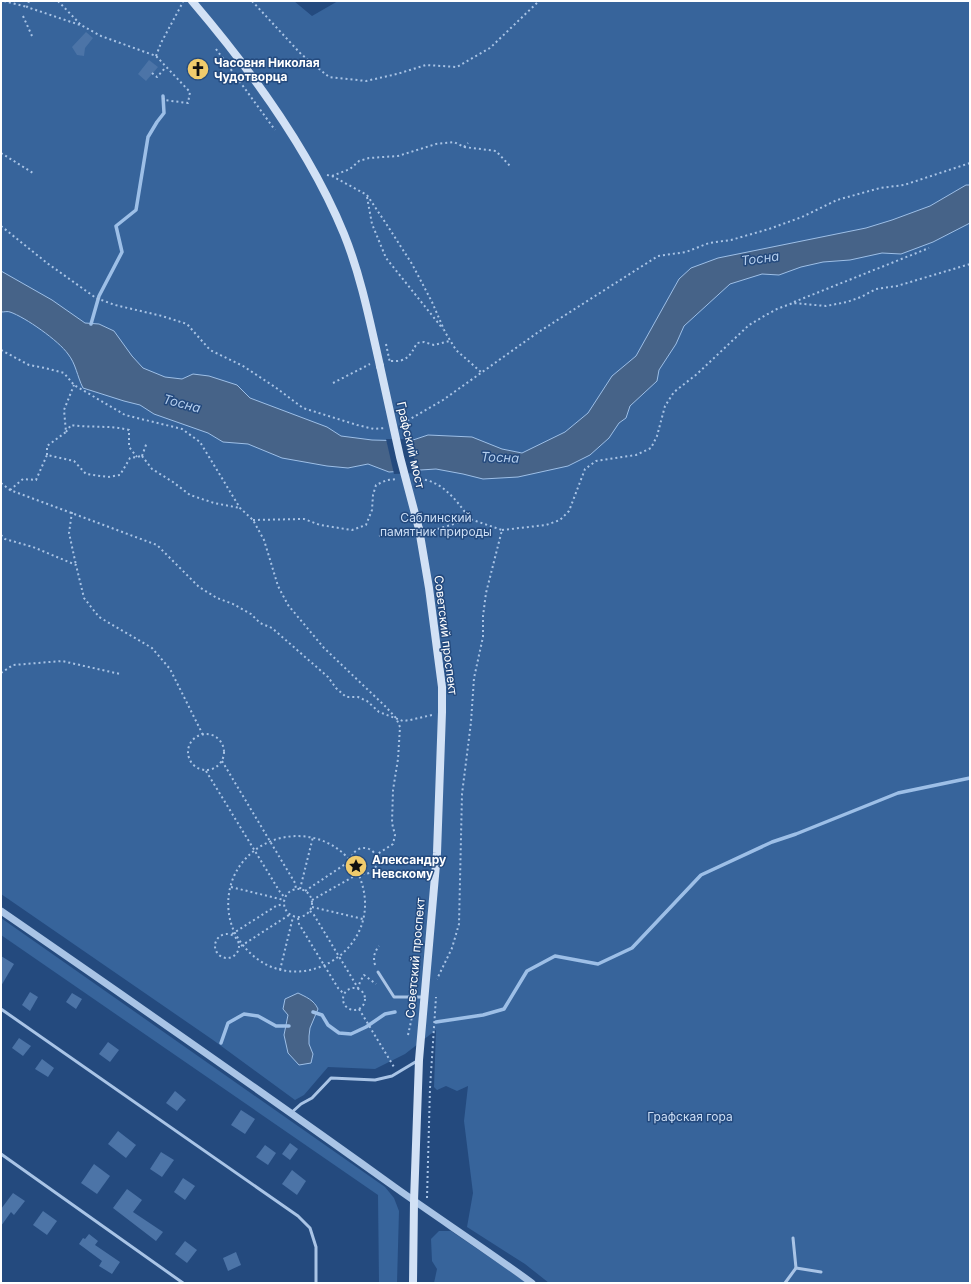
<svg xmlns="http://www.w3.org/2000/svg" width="971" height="1284" font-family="Inter,sans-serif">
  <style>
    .green { fill: #37649b }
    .water { fill: #466388; stroke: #9dbfe7 }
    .pier { fill: #244a7e }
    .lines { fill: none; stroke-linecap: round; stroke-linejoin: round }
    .stream { stroke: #9dbfe7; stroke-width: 3.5 }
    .building { fill: #4c74a7 }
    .path { stroke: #a9c4e6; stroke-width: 2; stroke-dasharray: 2 3; stroke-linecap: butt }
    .service { stroke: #a9c4e6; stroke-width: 3 }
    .tertiary { stroke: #a9c4e6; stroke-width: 7 }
    .secondary { stroke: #d2e1f5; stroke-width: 8 }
    .secondary-bridge { stroke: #d2e1f5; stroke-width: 8 }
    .labels { text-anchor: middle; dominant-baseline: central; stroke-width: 3; stroke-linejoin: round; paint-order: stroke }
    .poi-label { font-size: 12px; font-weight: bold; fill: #fff; stroke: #244a7e; text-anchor: start }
    .street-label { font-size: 12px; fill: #fff; stroke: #244a7e }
    .park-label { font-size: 12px; fill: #ccdef5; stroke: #244a7e }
    .water-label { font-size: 13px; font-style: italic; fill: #b4ceee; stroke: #244a7e }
  </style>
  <rect width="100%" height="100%" fill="#244a7e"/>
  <g class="green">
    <path d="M1 1H294L312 16 338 1H970V1283H549L525 1264 467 1227 473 1193 464 1121 468 1086 457 1091 446 1086 437 1090 434 1087 436 1030 405 1054 375 1069 328 1067 304 1095 295 1100 213 1040 1 894Z"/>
    <path d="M1 918 385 1187 394 1198 399 1211 397 1283H379L378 1195 1 935Z"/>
    <path d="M439 1231H451L527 1283H434L437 1269 432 1261 431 1239Z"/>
  </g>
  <g class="water">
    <path d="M966 185H970V223L933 242 901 254 882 253 850 260 823 262 801 267 779 275 762 274 730 284 684 326 676 344 659 370 657 381 630 406 626 418 619 423 609 438 590 455 568 466 518 477 483 479 463 474 436 469 389 472 368 464 348 468 327 466 282 458 248 444 223 442 208 433 154 414 140 405 124 401 83 388C77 376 76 364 68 354 59 341 25 317 10 312 8 311 4 312 1 312V271L52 300 85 323 99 324 114 331 132 356 143 368 165 377 182 379 193 374 209 376 237 385 250 398 327 427 341 436 372 440 410 441 428 435 472 437 502 449 522 453 565 432 588 413 612 376 636 356 679 279 691 268 718 258 866 228 892 220 930 206Z"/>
    <path d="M298 993C306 997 314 1000 318 1009L310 1028 309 1036V1044L313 1054 311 1063 299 1065 288 1053 284 1035 288 1015 283 1009 285 999Z"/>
  </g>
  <path class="pier" d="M386 439H410L417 473 394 474Z"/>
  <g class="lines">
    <g class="stream">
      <path d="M91 324 99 296 122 252 116 226 136 210 148 137 157 122 164 113 163 96"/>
      <path d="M313 1012 322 1015 328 1025 339 1033 351 1034 366 1027 385 1014 395 1012"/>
      <path d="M436 1022 483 1015 504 1009 527 971 555 956 598 964 632 948 701 875 772 842 796 834 898 793 970 778"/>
      <path d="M221 1043 228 1023 244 1014 258 1016 276 1026H289"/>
    </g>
  </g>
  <g class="building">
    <path d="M86 32 93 38 85 48 84 56 77 55 72 47Z"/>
    <path d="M149 60 158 67 146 81 138 74Z"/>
    <path d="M1 956 14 964 1 986Z"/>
    <path d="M30 992 38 997 30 1011 22 1005Z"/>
    <path d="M72 993 82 999 76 1009 66 1002Z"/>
    <path d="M19 1038 31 1046 23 1056 12 1048Z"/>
    <path d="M108 1042 119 1050 110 1062 99 1054Z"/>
    <path d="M42 1059 54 1068 48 1077 35 1069Z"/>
    <path d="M175 1091 186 1100 177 1111 166 1103Z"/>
    <path d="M241 1110 255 1119 245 1134 231 1125Z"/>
    <path d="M118 1131 136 1145 126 1158 108 1144Z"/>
    <path d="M290 1143 298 1149 290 1160 282 1154Z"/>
    <path d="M265 1145 276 1153 268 1165 256 1157Z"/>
    <path d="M161 1152 174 1160 162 1177 150 1169Z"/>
    <path d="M94 1164 110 1176 97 1194 81 1183Z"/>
    <path d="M292 1170 306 1181 297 1195 282 1184Z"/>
    <path d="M183 1178 195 1186 185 1200 174 1192Z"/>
    <path d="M127 1189 142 1200 133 1212 163 1232 156 1241 113 1208Z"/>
    <path d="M13 1193 25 1201 14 1215 11 1212 1 1226V1209Z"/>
    <path d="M43 1211 57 1221 47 1235 33 1225Z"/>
    <path d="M89 1234 98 1241 95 1245 120 1262 112 1274 99 1266 102 1261 79 1244 83 1238 85 1239Z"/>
    <path d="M185 1241 197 1250 187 1263 175 1254Z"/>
    <path d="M236 1252 241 1265 228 1271 223 1258Z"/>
  </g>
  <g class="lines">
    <g class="path">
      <path d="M4 1 27 7"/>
      <path d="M29 1 27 7 80 25"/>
      <path d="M58 1 81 25 101 36 156 56 190 92 188 103 164 100 162 96"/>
      <path d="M252 1 301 54 329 77 366 81 397 74 426 65 457 67 490 48 539 1"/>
      <path d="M23 16 32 36"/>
      <path d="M216 49 275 130"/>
      <path d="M156 56 161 43 183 2"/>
      <path d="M152 73 157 77 166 67"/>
      <path d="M464 147 468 143"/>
      <path d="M1 153 33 173"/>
      <path d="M327 175 332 176 367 195 387 225 412 264 432 302 445 332 456 350 481 372"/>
      <path d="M332 176 350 169 359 161 369 158 398 156 436 144 454 142 464 147 496 151 510 166"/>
      <path d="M367 197 372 224 386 258 443 329"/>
      <path d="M1 226 47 263 96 298 115 305 162 316 187 324 210 350 243 366 275 387 303 408 357 425 374 429 385 428"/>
      <path d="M794 302 929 248"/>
      <path d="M386 344 390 363"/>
      <path d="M1 350 29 365 45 368 64 373 74 385 125 415 182 429 200 442 240 508 253 520 264 540 278 586 288 605 324 648 386 707 396 718 400 727 398 759 393 790 392 823 395 835 393 844 376 855"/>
      <path d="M391 361C407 362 410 356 417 343L424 342 434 345 450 341"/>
      <path d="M333 383 370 364"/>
      <path d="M403 423 443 400 537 333 658 256 686 252 709 243 731 240 769 229 802 217 837 200 880 188 904 185 970 163"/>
      <path d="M66 432 71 425C90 428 110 425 129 430V447L137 457"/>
      <path d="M47 455V446L66 432 64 410 74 385"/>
      <path d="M142 456 152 469 173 482 190 495 214 503 240 508"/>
      <path d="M142 456 147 442"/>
      <path d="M415 479C441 478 457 501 470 519"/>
      <path d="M1 483 10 490 157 545 199 587 217 598 233 604 251 614 260 623 272 628 328 677 336 688 346 697H358L367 701 379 712 403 721 410 720 432 715"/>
      <path d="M10 490 23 479 36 480 47 455 74 461 86 474 108 477 120 475 130 458 142 456"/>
      <path d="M72 512 69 533 76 565"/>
      <path d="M253 520 304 519 320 525 352 530 366 525 372 510 373 495 376 485 387 480 397 479"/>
      <path d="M502 530 546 525 560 520 569 511 585 469 596 461 636 455 651 448 657 436 665 406 674 392 697 374 749 325 766 315 777 309 793 303 826 306 847 302 861 297 876 289 897 286 970 264"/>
      <path d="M428 532 470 519 502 530 486 593 483 616V637L474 678 471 722 462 794 459 924 452 948 437 979"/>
      <path d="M1 535 5 539 33 547 76 565 84 598 99 617 152 648 170 669 203 735"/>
      <path d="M379 536 410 531"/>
      <path d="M1 673 13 665 62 661 120 674"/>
      <circle cx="206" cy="752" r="18"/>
      <path d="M222 761 295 883 296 889"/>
      <path d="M206 771 280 892 285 898"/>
      <circle cx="364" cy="861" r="13"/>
      <path d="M352 863C321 822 256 829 234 876 226 894 226 917 236 935 283 1014 396 952 357 871"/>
      <path d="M231 887 284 900"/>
      <circle cx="298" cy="903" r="14"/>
      <path d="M300 889 313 837"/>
      <path d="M305 891 350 861"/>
      <path d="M312 900 358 874"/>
      <path d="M312 907 363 919"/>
      <path d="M310 911 314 915 358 988 360 982 364 975 376 984"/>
      <path d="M298 918 299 924 338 988 343 993"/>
      <circle cx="227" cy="946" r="12"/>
      <path d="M232 934 276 906 283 904"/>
      <path d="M241 946 289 915"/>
      <path d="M375 965C373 957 374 953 379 946"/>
      <path d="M280 970 293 917"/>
      <circle cx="354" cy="999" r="11"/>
      <path d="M359 1009 394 1067"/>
      <path d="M408 1035 412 1017"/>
      <path d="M427 1198 430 1088 436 997"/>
    </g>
    <g class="service">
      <path d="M378 972 394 997H423"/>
      <path d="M1 1009 298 1216 310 1228 316 1247V1283"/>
      <path d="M291 1113 301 1104 312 1098 331 1078 375 1080 392 1076 417 1061"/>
      <path d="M1 1154 183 1283"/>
      <path d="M793 1238 796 1268"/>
      <path d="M785 1283 796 1268 821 1272"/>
    </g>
    <path class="tertiary" d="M1 911C133 1002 265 1094 396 1188 441 1220 487 1250 532 1283"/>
    <g class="secondary">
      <path d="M192 1C250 69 310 151 344 234 361 276 370 322 380 366"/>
      <path d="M413 1283 414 1201 419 1060 437 853 442 712V687L429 588 419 529"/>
    </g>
    <path class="secondary-bridge" d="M380 366 400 457 419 529"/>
  </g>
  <defs>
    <g id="church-disc" transform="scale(1.15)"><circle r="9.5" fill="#f0cb6c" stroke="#244a7e"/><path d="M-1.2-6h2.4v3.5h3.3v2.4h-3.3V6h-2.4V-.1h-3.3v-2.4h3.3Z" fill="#111"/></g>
    <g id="sight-disc" transform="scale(1.15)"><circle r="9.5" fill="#f0cb6c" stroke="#244a7e"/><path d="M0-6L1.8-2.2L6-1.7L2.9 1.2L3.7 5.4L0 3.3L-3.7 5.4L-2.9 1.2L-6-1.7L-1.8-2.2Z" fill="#111"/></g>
  </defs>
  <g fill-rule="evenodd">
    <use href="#church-disc" x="198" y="69"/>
    <use href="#sight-disc" x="356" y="866"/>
  </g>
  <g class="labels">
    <g class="poi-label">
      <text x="214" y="62">Часовня Николая<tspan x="214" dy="14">Чудотворца</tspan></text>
      <text x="372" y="859">Александру<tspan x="372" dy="14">Невскому</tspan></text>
    </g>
    <g class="street-label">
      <text transform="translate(411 445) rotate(77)">Графский мост</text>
      <text transform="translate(446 635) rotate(83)">Советский проспект</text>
      <text transform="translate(415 958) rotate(-85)">Советский проспект</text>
    </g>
    <g class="park-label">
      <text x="436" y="517">Саблинский<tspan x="436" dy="14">памятник природы</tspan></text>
      <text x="690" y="1116">Графская гора</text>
    </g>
    <g class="water-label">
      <text transform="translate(760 258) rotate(-8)">Тосна</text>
      <text transform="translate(182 403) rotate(15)">Тосна</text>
      <text transform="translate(500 457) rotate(2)">Тосна</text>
    </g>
  </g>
  <rect width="971" height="1284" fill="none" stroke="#ffffff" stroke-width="4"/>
</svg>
